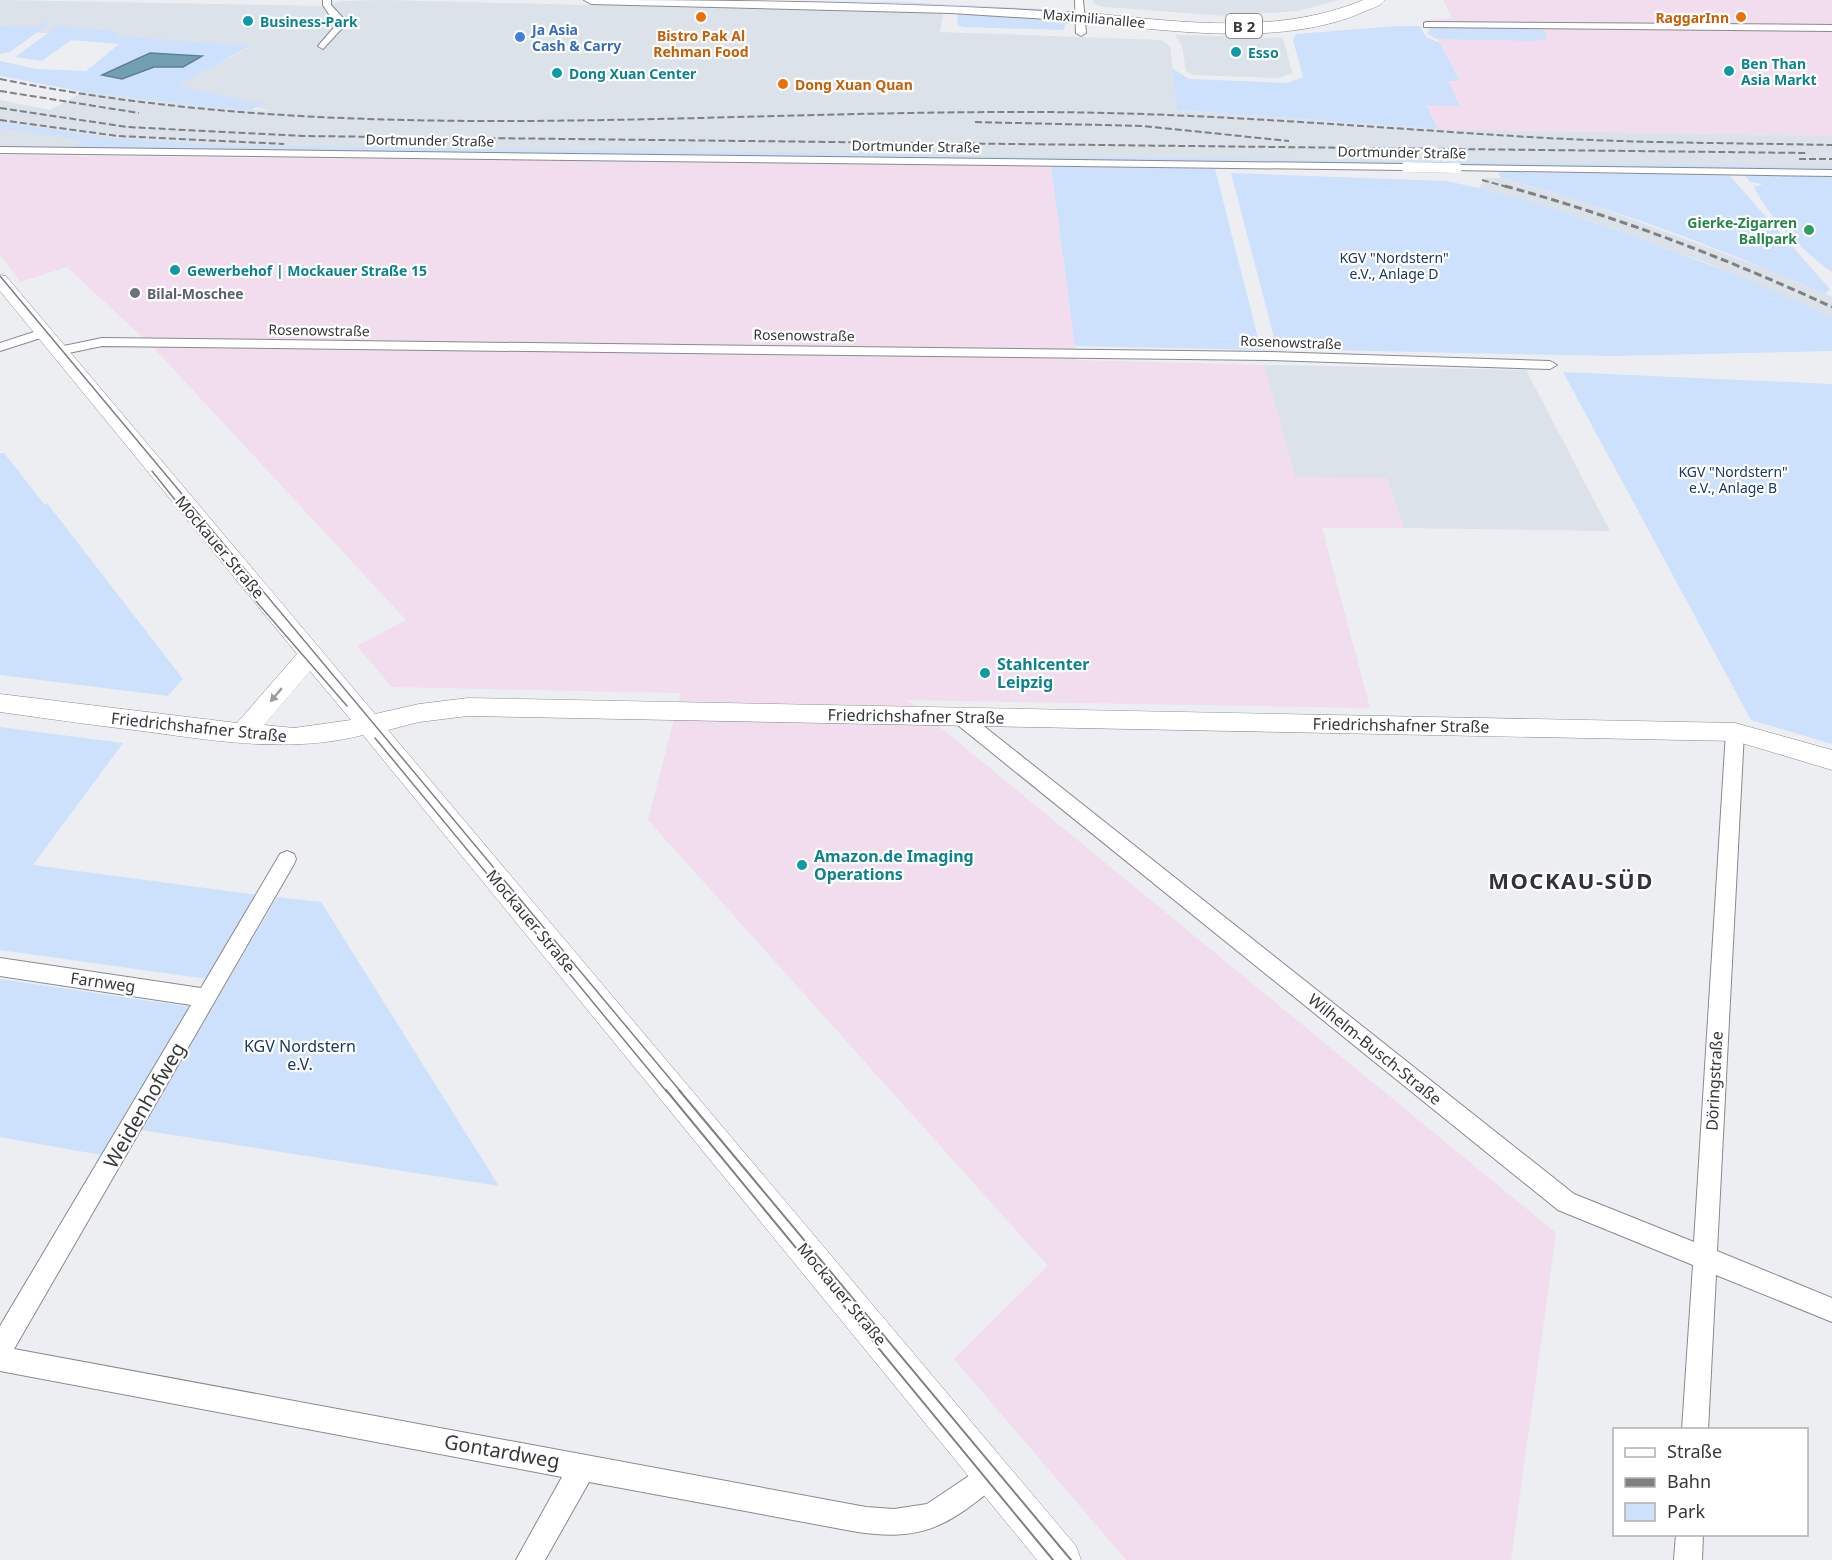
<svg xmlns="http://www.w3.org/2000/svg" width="1832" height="1560" font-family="'Noto Sans',sans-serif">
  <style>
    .built { fill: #dbe2ea }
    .industrial { fill: #f1dded }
    .green { fill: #cee1fc }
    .water { fill: #729fb4; stroke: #61808f; stroke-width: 1.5 }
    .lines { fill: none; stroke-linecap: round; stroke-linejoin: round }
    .street-casing { stroke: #888a8d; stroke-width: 2 }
    .secondary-casing { stroke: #888a8d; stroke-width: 1 }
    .primary-casing { stroke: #888a8d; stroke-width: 2 }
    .highway-casing { stroke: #888a8d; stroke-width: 1 }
    .street { fill: #fff; fill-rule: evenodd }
    .secondary { fill: #fff; fill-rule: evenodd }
    .primary { fill: #fff; fill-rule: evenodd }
    .highway { fill: #fff; fill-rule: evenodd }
    .tram-far1 { stroke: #7f8082; stroke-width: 1.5 }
    .tram { stroke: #7f8082; stroke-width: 2 }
    .rail-far1 { stroke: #7f8082; stroke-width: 2; stroke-dasharray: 7 3; stroke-linecap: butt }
    .rail { stroke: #7f8082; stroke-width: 3; stroke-dasharray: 8 4; stroke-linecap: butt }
    .street-bridge-casing { stroke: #888a8d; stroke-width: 10; stroke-linecap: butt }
    .street-bridge { stroke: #fff; stroke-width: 10 }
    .oneway { fill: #9c9c9c }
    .food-dot { fill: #e8710a; stroke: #fff; stroke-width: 2 }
    .culture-dot { fill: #0f9aa8; stroke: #fff; stroke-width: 2 }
    .shop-dot { fill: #3f7fe0; stroke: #fff; stroke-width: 2 }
    .leisure-dot { fill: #2e9e5b; stroke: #fff; stroke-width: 2 }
    .worship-dot { fill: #6b7280; stroke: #fff; stroke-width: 2 }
    .labels { text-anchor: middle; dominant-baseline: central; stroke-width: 4.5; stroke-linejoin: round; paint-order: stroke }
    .far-food-label { font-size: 14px; font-weight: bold; fill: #c56008; stroke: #fff; text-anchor: end }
    .far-street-label { font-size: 14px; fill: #38393a; stroke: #fff }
    .far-culture-label { font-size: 14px; font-weight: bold; fill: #0d838f; stroke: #fff; text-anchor: start }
    .far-shop-label { font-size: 14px; font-weight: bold; fill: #366cbe; stroke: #fff; text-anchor: start }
    .far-leisure-label { font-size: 14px; font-weight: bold; fill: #27864d; stroke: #fff; text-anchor: end }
    .far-park-label { font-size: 14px; fill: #193966; stroke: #fff }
    .far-worship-label { font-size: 14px; font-weight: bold; fill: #5b616d; stroke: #fff; text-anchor: start }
    .shield { fill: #fff; stroke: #747475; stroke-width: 1.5 }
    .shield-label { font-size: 15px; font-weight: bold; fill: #38393a }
    .street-label { font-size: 16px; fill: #38393a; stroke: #fff }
    .culture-label { font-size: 16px; font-weight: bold; fill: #0d838f; stroke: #fff; text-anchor: start }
    .park-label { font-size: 16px; fill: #193966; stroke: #fff }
    .near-street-label { font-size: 20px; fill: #38393a; stroke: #fff }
    .district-label { font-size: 22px; font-weight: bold; letter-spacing: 1.5px; fill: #313335; stroke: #fff }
  </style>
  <rect width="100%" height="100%" fill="#eceef2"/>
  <g class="built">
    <path d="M0 0 321 6 342 1 385 0 943 14 940 32 1161 40 1170 46 1177 110 1438 129 1832 136V169L0 147V100L50 110 83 92 206 107 271 111 177 86 248 48 115 36 0 31Z"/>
    <path d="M1092 0H1339L1298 11 1226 16 1106 7 1096 5Z"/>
    <path d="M1175 35 1283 38 1292 73 1280 78 1192 75 1186 71 1182 46Z"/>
    <path d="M1485 178H1501L1585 202 1774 272 1832 297V318L1707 263 1584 219 1479 188Z"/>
    <path d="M1264 365 1526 370 1610 531 1404 528 1387 479 1295 477Z"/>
  </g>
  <g class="industrial">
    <path d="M1443 0H1832V136L1438 129 1426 105H1460L1447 81H1460L1441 44 1423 20 1452 18Z"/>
    <path d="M0 155 1051 166 1077 360 1264 365 1295 477 1387 478 1404 528H1322L1370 708 907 700 1556 1233 1511 1560H1126L954 1359 1048 1266 648 820 681 693 392 687 357 646 406 620 153 347 67 267 20 282 0 254Z"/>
  </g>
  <g class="green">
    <path d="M671 0 900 2 1044 9 1043 10Z"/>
    <path d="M957 13 1066 20 1072 24H1065L1064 30 963 27 958 25Z"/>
    <path d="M41 23H50L10 52 0 54V26L37 27Z"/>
    <path d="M67 24 63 27 120 32 116 36 250 46 178 86 254 103 265 102 251 110 206 107 83 92 0 76V61L36 69 86 71 119 44 71 40 42 61 15 57 59 25Z"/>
    <path d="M1395 26H1420L1426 37 1440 43 1460 81H1448L1460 106 1426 105 1438 129 1177 110 1172 68 1189 79 1288 83 1303 77 1293 40 1296 34Z"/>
    <path d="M1444 27 1535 28 1546 32V39L1535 41 1436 39 1427 33 1431 28Z"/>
    <path d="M0 122 108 138 218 145 1832 167V169L73 148 81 140 0 128Z"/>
    <path d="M1051 166 1215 169 1261 350 1075 346Z"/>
    <path d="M1498 172 1729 175 1830 289 1825 294C1720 248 1612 207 1501 178Z"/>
    <path d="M1231 173 1446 181C1513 194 1578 217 1643 240 1707 263 1771 288 1832 318V351L1612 356 1277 349Z"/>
    <path d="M1744 175 1832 176V272C1805 254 1768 217 1754 187L1763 184 1750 182Z"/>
    <path d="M1563 372 1832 384V744L1751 720Z"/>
    <path d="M0 453H4L45 505 47 503 183 679 168 696 0 675Z"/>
    <path d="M0 727 123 743 33 865 257 895 207 979 0 950Z"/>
    <path d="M277 897 321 902 499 1186 141 1130Z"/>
    <path d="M0 979 191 1007 101 1155 0 1137Z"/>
  </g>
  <path class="water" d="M150 53 202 56 183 67H154L122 79 102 75Z"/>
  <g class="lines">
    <g class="street-casing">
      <g id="street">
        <path d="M323 0H331V5L343 18 345 25 323 49 318 46 336 25 323 5Z"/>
        <path d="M1075 0H1083L1086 33 1081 36 1076 33Z"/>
        <path d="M1427 22 1832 25V31L1424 27V23Z"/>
        <path d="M0 147 1406 164 1411 167 1406 170 0 153Z"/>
        <path d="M1457 165 1832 170V176L1453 170V166Z"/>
        <path d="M43 329 47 330V336L0 351V343Z"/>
        <path d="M102 338 1268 352 1550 361 1557 365 1550 369 1268 360 102 346 59 355 53 351 54 348Z"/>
        <path d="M960 711 966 712 1574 1194 1694 1242 1726 732 1729 727H1741L1744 732 1717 1251 1832 1298V1322L1716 1275 1708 1430H1682L1693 1265 1558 1210 954 722 951 717 954 712Z"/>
        <path d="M287 851 294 854 296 859 294 864 14 1349 866 1507 894 1509 927 1504 991 1461 1000 1465 1004 1474 1000 1483C947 1526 923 1543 852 1531L589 1482 545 1560H516L562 1477 0 1371V1326L191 1005 0 976V958L201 988 280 854Z"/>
        <path d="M1676 1534H1703L1702 1560H1674Z"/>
      </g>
    </g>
    <g class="secondary-casing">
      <path id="secondary" d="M0 275 6 276 375 714 419 704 468 698 1735 723 1832 750V770L1735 741 468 716 419 722 388 730 1076 1546 1081 1560H1037L363 735C293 753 221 742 150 732 100 726 50 719 0 712V694L237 723 297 654 0 291ZM310 671 351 720 294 728 264 725Z"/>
    </g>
    <g class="primary-casing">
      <path id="primary" d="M584 0C750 0 915 3 1080 13L1087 17 1080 21 951 13 591 4Z"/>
    </g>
    <g class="highway-casing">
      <path id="highway" d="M1363 0H1385C1380 7 1369 9 1361 13 1278 48 1167 30 1080 22L1072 17 1080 12C1173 21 1275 37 1363 0Z"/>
    </g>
    <use href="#street" class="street"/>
    <use href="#secondary" class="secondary"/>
    <use href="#primary" class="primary"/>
    <use href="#highway" class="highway"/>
    <g class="tram-far1">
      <path d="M0 276 681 1092"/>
      <path d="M152 471 255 600 347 706"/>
      <path d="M375 738 667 1092"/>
    </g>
    <g class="tram">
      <path d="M666 1090 1053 1560"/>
      <path d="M679 1090 1071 1560"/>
    </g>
    <g class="rail-far1">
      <path d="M0 79C339 148 687 111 1030 112 1203 112 1374 128 1546 138 1641 143 1737 143 1832 145"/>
      <path d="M0 91 139 113"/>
      <path d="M0 108 127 127 303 136 1808 153"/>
      <path d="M0 120 118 136 284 144"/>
      <path d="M975 122 1143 126 1289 141"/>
      <path d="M1799 159H1832"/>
      <path d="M1482 180 1511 188"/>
    </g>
    <path class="rail" d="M1505 186C1618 217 1726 258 1832 307"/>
    <g class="street-bridge-casing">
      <path id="street-bridge" d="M1406 167 1457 168"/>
    </g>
    <use href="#street-bridge" class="street-bridge"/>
  </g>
  <defs><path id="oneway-solid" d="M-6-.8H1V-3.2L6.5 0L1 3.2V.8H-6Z" transform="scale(1.5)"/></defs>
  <use class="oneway" href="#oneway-solid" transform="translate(276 695) rotate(130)"/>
  <g class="food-dot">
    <circle cx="701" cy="17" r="6"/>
    <circle cx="1741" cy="17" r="6"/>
    <circle cx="783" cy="84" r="6"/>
  </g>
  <g class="culture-dot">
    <circle cx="248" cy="21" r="6"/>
    <circle cx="1236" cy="52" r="6"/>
    <circle cx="1729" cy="71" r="6"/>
    <circle cx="557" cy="73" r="6"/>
    <circle cx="175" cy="270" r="6"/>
    <circle cx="985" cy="673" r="6"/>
    <circle cx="802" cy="865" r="6"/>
  </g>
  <circle class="shop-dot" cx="520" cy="37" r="6"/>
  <circle class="leisure-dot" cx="1809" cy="230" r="6"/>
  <circle class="worship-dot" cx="135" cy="293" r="6"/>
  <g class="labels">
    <g class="far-food-label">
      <text x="1729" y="17">RaggarInn</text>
      <text x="701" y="35" text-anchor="middle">Bistro Pak Al<tspan x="701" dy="16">Rehman Food</tspan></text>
      <text x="795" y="84" text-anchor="start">Dong Xuan Quan</text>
    </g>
    <g class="far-street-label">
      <text transform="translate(1094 18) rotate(5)">Maximilianallee</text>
      <text transform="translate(430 140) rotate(1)">Dortmunder Straße</text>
      <text transform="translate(916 146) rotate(1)">Dortmunder Straße</text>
      <text transform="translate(1402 152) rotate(1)">Dortmunder Straße</text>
      <text transform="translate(319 330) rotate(1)">Rosenowstraße</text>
      <text transform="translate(804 335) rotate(1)">Rosenowstraße</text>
      <text transform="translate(1291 342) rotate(2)">Rosenowstraße</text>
    </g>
    <g class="far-culture-label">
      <text x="260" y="21">Business-Park</text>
      <text x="1248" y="52">Esso</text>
      <text x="1741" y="63">Ben Than<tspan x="1741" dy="16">Asia Markt</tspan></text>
      <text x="569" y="73">Dong Xuan Center</text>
      <text x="187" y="270">Gewerbehof | Mockauer Straße 15</text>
    </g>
    <g class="far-shop-label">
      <text x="532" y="29">Ja Asia<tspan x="532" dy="16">Cash &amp; Carry</tspan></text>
    </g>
    <g class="far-leisure-label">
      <text x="1797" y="222">Gierke-Zigarren<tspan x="1797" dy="16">Ballpark</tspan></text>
    </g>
    <g class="far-park-label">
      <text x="1394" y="257">KGV "Nordstern"<tspan x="1394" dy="16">e.V., Anlage D</tspan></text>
      <text x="1733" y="471">KGV "Nordstern"<tspan x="1733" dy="16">e.V., Anlage B</tspan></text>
    </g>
    <g class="far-worship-label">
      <text x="147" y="293">Bilal-Moschee</text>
    </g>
    <rect class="shield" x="1226" y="14" width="36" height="24" rx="4.5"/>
    <g class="shield-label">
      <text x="1244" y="26">B 2</text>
    </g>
    <g class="street-label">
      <text transform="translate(220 547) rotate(50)">Mockauer Straße</text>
      <text transform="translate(916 716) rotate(1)">Friedrichshafner Straße</text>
      <text transform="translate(1401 725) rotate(1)">Friedrichshafner Straße</text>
      <text transform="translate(199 727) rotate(6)">Friedrichshafner Straße</text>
      <text transform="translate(531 921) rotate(50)">Mockauer Straße</text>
      <text transform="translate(103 982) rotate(8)">Farnweg</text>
      <text transform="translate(1375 1049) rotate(39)">Wilhelm-Busch-Straße</text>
      <text transform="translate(1714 1081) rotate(-87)">Döringstraße</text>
      <text transform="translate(842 1294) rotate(50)">Mockauer Straße</text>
    </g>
    <g class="culture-label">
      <text x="997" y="664">Stahlcenter<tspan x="997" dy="18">Leipzig</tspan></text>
      <text x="814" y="856">Amazon.de Imaging<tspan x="814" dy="18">Operations</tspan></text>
    </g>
    <g class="park-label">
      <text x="300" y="1046">KGV Nordstern<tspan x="300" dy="18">e.V.</tspan></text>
    </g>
    <g class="near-street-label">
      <text transform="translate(144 1105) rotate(-60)">Weidenhofweg</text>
      <text transform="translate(502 1451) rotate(10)">Gontardweg</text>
    </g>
    <g class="district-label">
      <text x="1571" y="880">MOCKAU-SÜD</text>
    </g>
  </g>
  <rect x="1613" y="1428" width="195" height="108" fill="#ffffff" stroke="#afb0b0" stroke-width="1.5"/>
  <rect x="1625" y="1448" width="30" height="9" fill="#ffffff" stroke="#afb0b0" stroke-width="1.5"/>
  <text x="1667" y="1458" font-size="18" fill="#38393a">Straße</text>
  <rect x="1625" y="1478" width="30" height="9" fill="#7f8082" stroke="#afb0b0" stroke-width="1.5"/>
  <text x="1667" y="1488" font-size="18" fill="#38393a">Bahn</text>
  <rect x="1625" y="1503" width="30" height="18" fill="#cee1fc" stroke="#afb0b0" stroke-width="1.5"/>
  <text x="1667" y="1518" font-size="18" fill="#38393a">Park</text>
</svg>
